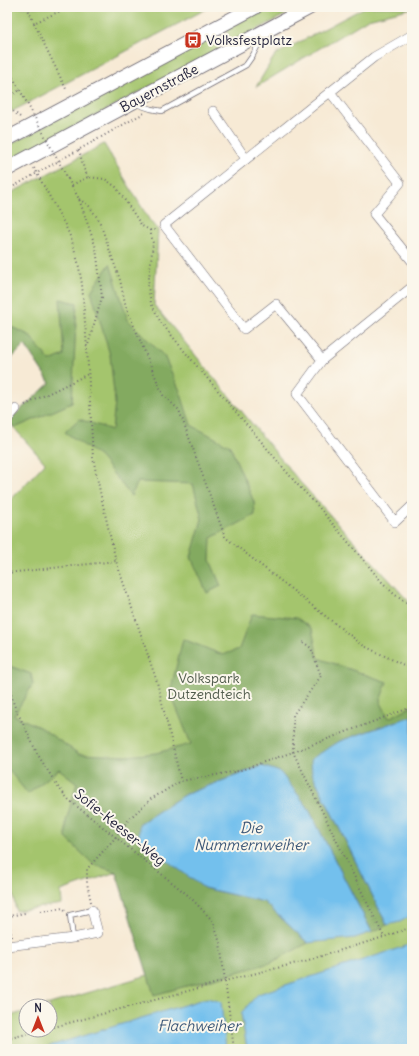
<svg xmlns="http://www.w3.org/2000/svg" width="419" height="1056" font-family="Delius,sans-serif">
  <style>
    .green { fill: #a4c56d; stroke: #637454 }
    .forest { fill: #83aa60; stroke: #52664e }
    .water { fill: #73c0ed; stroke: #4a7194 }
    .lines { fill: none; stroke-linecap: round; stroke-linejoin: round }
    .lane-casing { stroke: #6d6871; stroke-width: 6 }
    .street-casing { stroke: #6d6871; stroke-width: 10 }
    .primary-casing { stroke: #6d6871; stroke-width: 16 }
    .path { stroke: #6d6871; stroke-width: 2; stroke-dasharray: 1 3; stroke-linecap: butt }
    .lane { stroke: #fff; stroke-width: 4.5 }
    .street { stroke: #fff; stroke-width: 9 }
    .primary { stroke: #fff; stroke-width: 14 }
    .path-bridge { stroke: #6d6871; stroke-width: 2; stroke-dasharray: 1 3; stroke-linecap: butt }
    .labels { text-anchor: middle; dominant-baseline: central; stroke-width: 4; stroke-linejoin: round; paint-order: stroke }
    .poi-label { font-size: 14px; fill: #22223b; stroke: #fbf7ec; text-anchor: start }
    .street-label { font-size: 14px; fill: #22223b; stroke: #fbf7ec }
    .park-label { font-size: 14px; fill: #505b4c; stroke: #fbf7ec }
    .water-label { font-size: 15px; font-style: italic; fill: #3e5979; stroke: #fbf7ec }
  </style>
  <rect width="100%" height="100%" fill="#fbf7ec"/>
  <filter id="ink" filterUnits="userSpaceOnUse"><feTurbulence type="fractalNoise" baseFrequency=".025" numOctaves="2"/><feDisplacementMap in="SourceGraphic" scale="8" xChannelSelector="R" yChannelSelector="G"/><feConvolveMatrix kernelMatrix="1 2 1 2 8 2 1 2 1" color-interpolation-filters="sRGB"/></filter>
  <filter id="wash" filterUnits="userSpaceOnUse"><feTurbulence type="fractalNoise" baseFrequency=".012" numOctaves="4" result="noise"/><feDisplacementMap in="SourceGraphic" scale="16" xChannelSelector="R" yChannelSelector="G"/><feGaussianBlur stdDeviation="0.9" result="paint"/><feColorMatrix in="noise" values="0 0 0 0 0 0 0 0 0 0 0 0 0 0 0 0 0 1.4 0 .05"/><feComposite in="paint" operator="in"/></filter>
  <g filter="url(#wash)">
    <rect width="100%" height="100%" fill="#f7ead5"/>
    <g class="green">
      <path d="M7 7H210L7 114Z"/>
      <path d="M267 7H300L232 43 225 29Z"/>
      <path d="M365 7H412V8L368 19 256 87 275 55Z"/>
      <path d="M213 35 220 49 7 163V146Z"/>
      <path d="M104 144 150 221 158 230 154 305 300 482 412 605V1049H7V1017L26 1011V1030H50V1006H43L148 975 116 872 61 891 62 904 16 911 7 864V504L45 463 8 421 50 383 25 345 7 363V195Z"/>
    </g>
    <g class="forest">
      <path d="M110 264 128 320 164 356 180 391 191 425 230 446 254 502 255 515 211 538 210 560 221 586 207 593 191 557 202 519 193 484 138 482 131 496 100 457 65 432 79 419 112 430 115 402 110 355 91 291Z"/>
      <path d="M60 299 77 303 72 403 15 428 8 421 50 383 25 345 7 363V325L29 335 50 361 64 355Z"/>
      <path d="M252 614 297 618 312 629 318 658 387 682 380 701 389 718 412 706V716L340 741 312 773 387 925 372 932 307 806 261 766 184 795 139 824 204 888 264 902 308 943 270 963 154 995 116 872 93 864 66 838V821L77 783 59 769 28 794 7 768V665L31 674 33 684 14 715 41 728 79 754 128 756 156 753 191 744 170 692 183 639 223 655 239 649Z"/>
    </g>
    <g class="water">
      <path d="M412 716V915L400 922 387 925 312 773 311 759 340 741Z"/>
      <path d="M262 766 280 772 307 806 372 932 355 938 308 943 264 902 204 888 139 840V824L184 795Z"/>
      <path d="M412 944V1049H247L241 1013 258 994Z"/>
      <path d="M207 998 221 1002 226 1049H40Z"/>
    </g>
  </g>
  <g filter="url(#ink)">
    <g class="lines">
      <g class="lane-casing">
        <g id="lane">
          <path d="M136 104 151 109 162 111 246 65 253 55 262 37"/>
          <path d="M73 938 70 915 92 910"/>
        </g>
      </g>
      <g class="street-casing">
        <g id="street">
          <path d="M330 92 374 57 412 35"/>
          <path d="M213 111 246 159"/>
          <path d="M412 261 374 214 400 183 330 92 164 225 244 329 276 304 322 360 297 394 395 522 412 506"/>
          <path d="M322 360 412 287"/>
          <path d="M7 420 16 409"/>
          <path d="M7 946 73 938 98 933 92 910"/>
        </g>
      </g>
      <g class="primary-casing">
        <g id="primary">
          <path d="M7 139 255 7"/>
          <path d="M7 169 310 7"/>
        </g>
      </g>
      <g class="path">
        <path d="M27 7 34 23 69 7"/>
        <path d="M34 23 66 89"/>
        <path d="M7 72 13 78 20 90 11 96 8 107"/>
        <path d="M7 106 20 117"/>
        <path d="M79 150 84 169 88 177"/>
        <path d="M34 168 64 223 71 238 78 262 82 284 87 348 93 458 102 501 116 561 157 682 181 781"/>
        <path d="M68 179 79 199 96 248 102 297 88 345"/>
        <path d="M72 185 88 177 105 179 116 187 142 226 150 230H157"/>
        <path d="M7 190 144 113"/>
        <path d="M79 199 89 206 99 220 120 280 126 307 163 395 179 410 225 537 333 622 364 646 412 669"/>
        <path d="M150 230 153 243 148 287 151 303 160 321 185 352 265 446 296 483 316 504 382 582 394 594 410 606 412 610"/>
        <path d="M25 405 88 374"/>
        <path d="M7 573 116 561"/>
        <path d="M303 642 311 648 321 676 293 715V752L384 937"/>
        <path d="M7 679 14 705 38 755 58 787 69 800 189 896 213 921 220 943 234 1049"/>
        <path d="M91 902 87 883V869L115 838 129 819 151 799 181 781 238 771 293 752 412 707"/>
        <path d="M41 911 63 908 66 911"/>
        <path d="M11 937 9 916 25 913"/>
        <path d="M50 1028 225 981 305 961 384 937 412 927"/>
        <path d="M7 1039 42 1030"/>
      </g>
      <use href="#lane" class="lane"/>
      <use href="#street" class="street"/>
      <use href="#primary" class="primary"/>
      <path class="path-bridge" d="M20 90 68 179"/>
    </g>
  </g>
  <defs>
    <g id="bus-square" transform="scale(0.9)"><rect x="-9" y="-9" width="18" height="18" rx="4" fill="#c8321e" stroke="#fbf7ec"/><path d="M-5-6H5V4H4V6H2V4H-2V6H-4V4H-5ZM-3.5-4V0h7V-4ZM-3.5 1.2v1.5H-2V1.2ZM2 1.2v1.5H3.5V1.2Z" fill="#fff"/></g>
  </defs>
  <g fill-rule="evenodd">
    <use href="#bus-square" x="193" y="40"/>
  </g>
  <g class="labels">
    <g class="poi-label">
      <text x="206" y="40">Volksfestplatz</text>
    </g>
    <g class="street-label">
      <text transform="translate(159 88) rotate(-28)">Bayernstraße</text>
      <text transform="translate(120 827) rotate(39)">Sofie-Keeser-Weg</text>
    </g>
    <g class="park-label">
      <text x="209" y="678">Volkspark<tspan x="209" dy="16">Dutzendteich</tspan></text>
    </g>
    <g class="water-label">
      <text x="251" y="827">Die<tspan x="251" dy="17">Nummernweiher</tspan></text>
      <text x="199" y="1025">Flachweiher</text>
    </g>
  </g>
  <rect width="419" height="1056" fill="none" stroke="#fbf7ec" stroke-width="24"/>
  <g transform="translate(38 1018)"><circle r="19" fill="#fbf7ec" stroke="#a4a2a5"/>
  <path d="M0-3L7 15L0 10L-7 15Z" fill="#c8321e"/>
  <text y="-6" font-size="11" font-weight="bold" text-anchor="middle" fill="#22223b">N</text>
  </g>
</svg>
